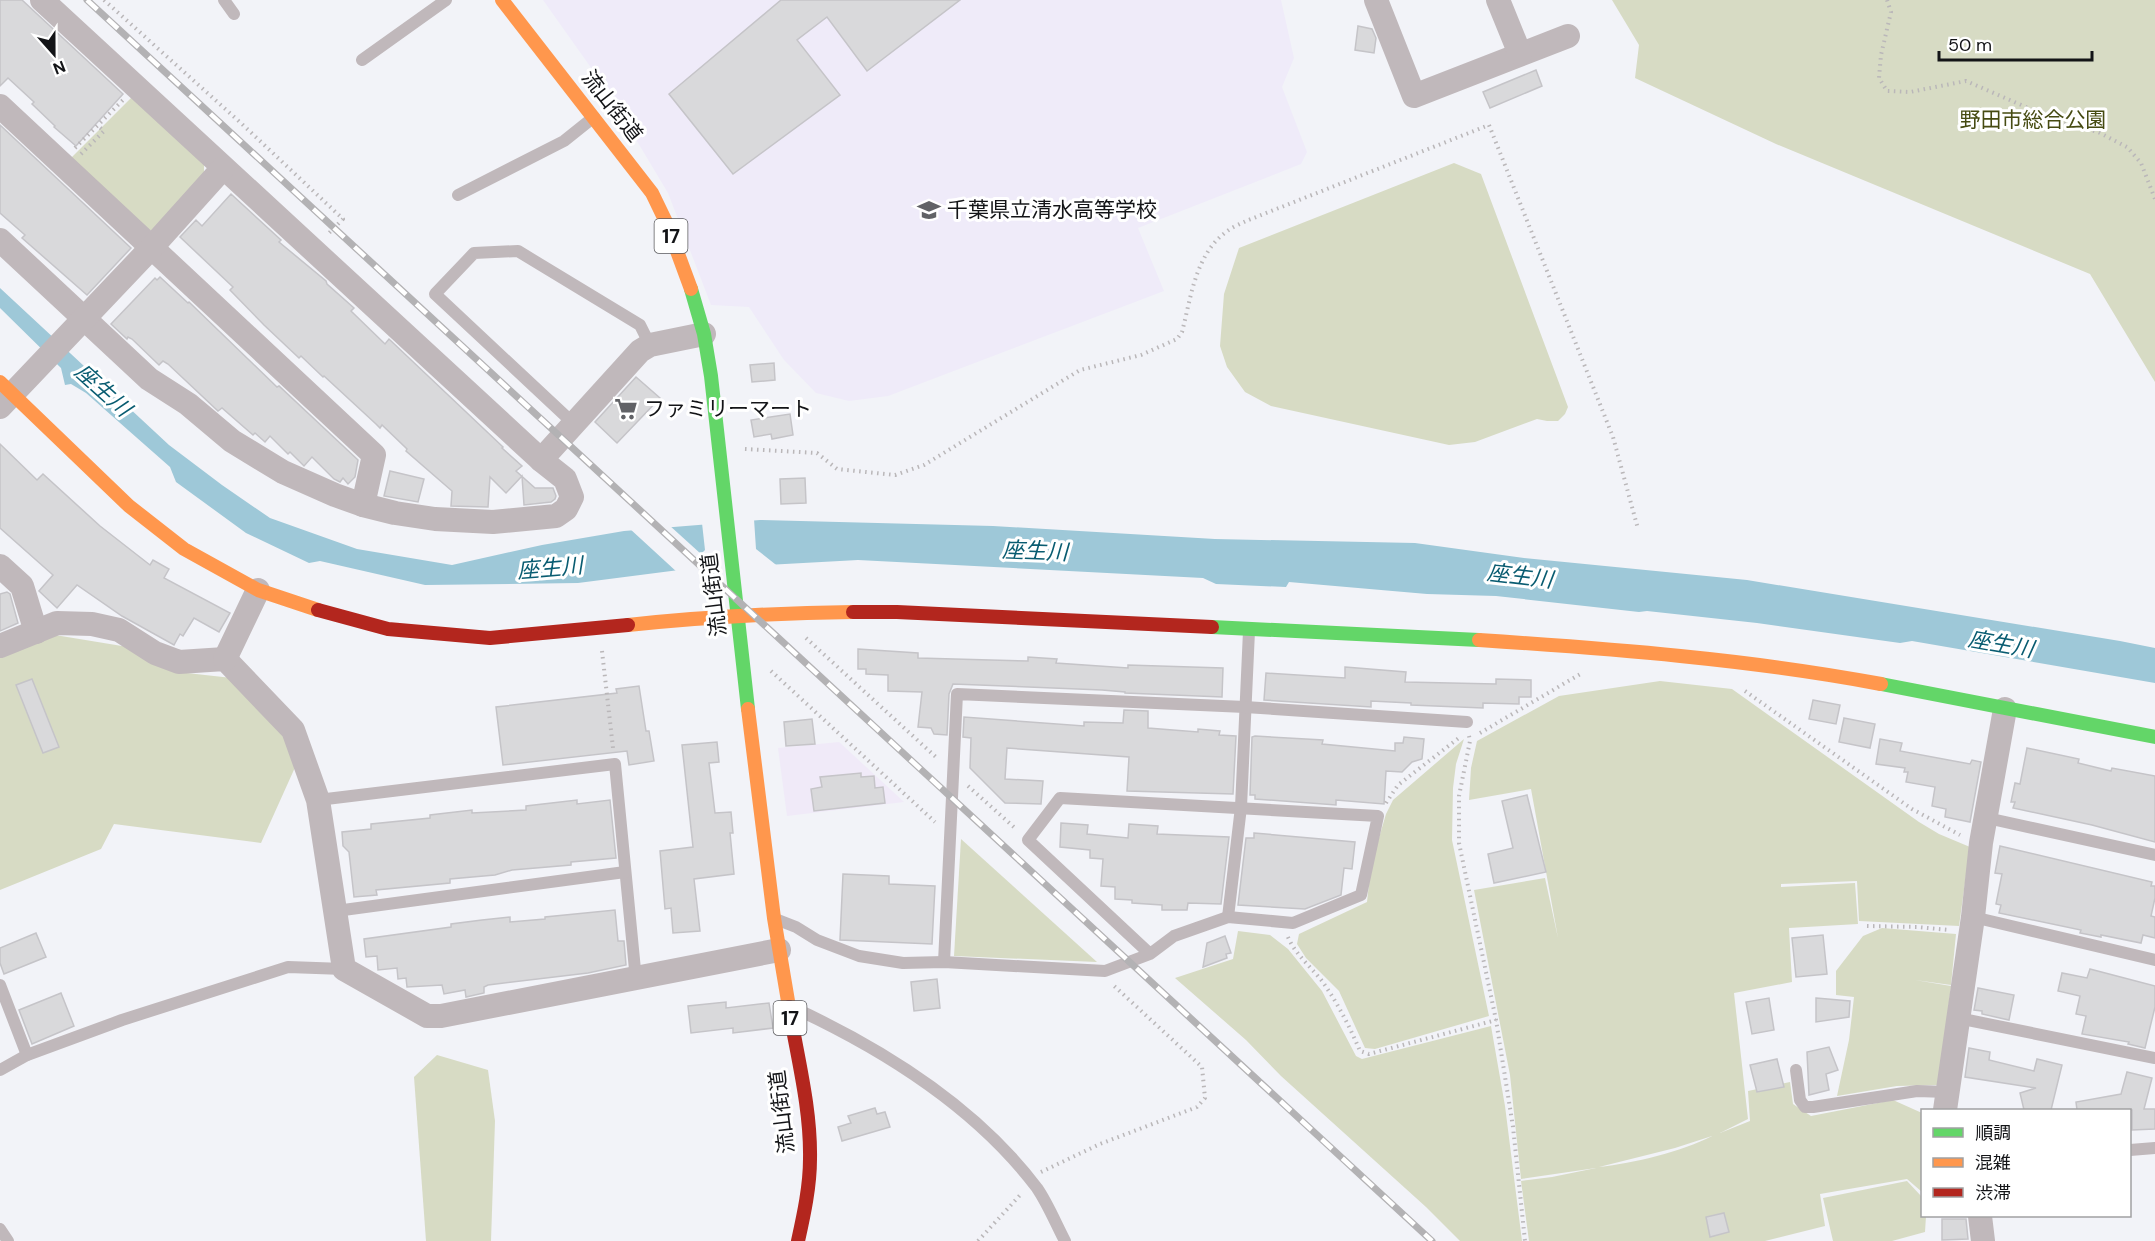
<svg xmlns="http://www.w3.org/2000/svg" width="2155" height="1241" font-family="'DM Sans','Noto Sans JP',sans-serif">
  <style>
    .commercial { fill: #f0eaf8 }
    .education { fill: #efebf9 }
    .green { fill: #d7dbc4; fill-rule: evenodd }
    .water { fill: #9ec8d8 }
    .pier { fill: #f2f3f8 }
    .building { fill: #d9d9db; stroke: #c5c4c8; stroke-width: 1.5 }
    .lines { fill: none; stroke-linecap: round; stroke-linejoin: round }
    .path { stroke: #bab7b9; stroke-width: 4; stroke-dasharray: 1.5 4.5; stroke-linecap: butt }
    .lane { stroke: #c0b8bb; stroke-width: 12 }
    .street { stroke: #c0b8bb; stroke-width: 24 }
    .fast { stroke: #63d668; stroke-width: 14 }
    .slow { stroke: #ff974d; stroke-width: 14 }
    .jam { stroke: #b3261e; stroke-width: 14 }
    .rail-casing { stroke: #b3b2b4; stroke-width: 7 }
    .rail { stroke: #fff; stroke-width: 4.5; stroke-dasharray: 14; stroke-linecap: butt }
    .labels { text-anchor: middle; dominant-baseline: central; stroke-width: 6; stroke-linejoin: round; paint-order: stroke }
    .shield { fill: #fff; stroke: #5a5a5d; stroke-width: 1.5 }
    .shield-label { font-size: 20px; font-weight: bold; fill: #131417 }
    .street-label { font-size: 21px; fill: #131417; stroke: #fff }
    .park-label { font-size: 21px; fill: #464b12; stroke: #fff }
    .poi-label { font-size: 21px; fill: #131417; stroke: #fff; text-anchor: start }
    .water-label { font-size: 22px; font-style: italic; fill: #095c71; stroke: #fff }
  </style>
  <rect width="100%" height="100%" fill="#f2f3f8"/>
  <path class="commercial" d="M839 742 904 802 787 816 778 748Z"/>
  <path class="education" d="M543 0H1281L1294 58 1282 87 1307 152 1301 164 1138 228 1164 291 888 396 849 401 816 393 784 360 749 307 711 305 668 193 604 86Z"/>
  <g class="green">
    <path d="M1612 0H2155V382L2090 274 1776 144 1635 78 1639 45Z"/>
    <path d="M134 95 204 161V176L153 230 144 231 69 160Z"/>
    <path d="M1454 163 1481 174 1568 407 1565 414 1558 421H1547L1537 419 1475 442 1449 445 1271 406 1245 392 1227 367 1220 346 1224 294 1239 248Z"/>
    <path d="M55 635 128 647 178 672 232 678 279 728 297 763 261 843 114 824 101 849 0 890V658Z"/>
    <path d="M1660 681 1732 689 1919 822 1939 834 1970 847 1959 926 1859 921 1857 881 1781 884V887L1855 883 1858 924 1789 928 1792 982 1734 993 1748 1119 1720 1133 1750 1121 1748 1091 1790 1082 1793 1104 1811 1116 1893 1100 1922 1113V1192L1907 1179 1820 1194 1825 1226 1765 1241H1529L1521 1181 1552 1177 1596 1168 1521 1179 1510 1075 1474 890 1545 878 1558 938 1531 789 1469 800 1471 768 1477 741 1559 696ZM1712 1136C1681 1152 1634 1163 1599 1167L1675 1148Z"/>
    <path d="M1464 739 1456 764 1453 788 1452 840 1489 1016 1375 1049 1365 1048 1339 991 1306 958 1297 944 1299 934 1367 902 1371 865 1386 814 1393 800Z"/>
    <path d="M961 839 1097 962 954 956Z"/>
    <path d="M1882 928 1956 934 1951 985 1915 980 1951 986 1939 1085 1897 1086 1837 1096 1849 1040 1854 997 1836 995V971L1863 936Z"/>
    <path d="M1238 931 1270 935 1288 949 1322 991 1356 1056 1362 1059 1491 1026 1505 1106 1522 1241H1460L1426 1207 1281 1076 1246 1040 1175 978 1233 959Z"/>
    <path d="M437 1055 488 1070 495 1121 491 1241H426L414 1077Z"/>
    <path d="M1907 1181 1922 1197V1216H1926L1925 1232 1892 1241H1833L1823 1198Z"/>
  </g>
  <path class="water" d="M0 288 169 445 222 485 270 518 357 549 452 565 542 545 624 531 760 520 993 526 1215 539 1415 543 1524 558 1747 580 2120 641 2155 648V683L1912 641 1900 643 1757 623 1647 611 1639 612 1496 596 1427 594 1289 582 1286 587 1216 584 1203 578 858 560 679 570 578 583 425 585 320 561 309 563 246 533 176 482 170 467 86 393 71 384 65 385 61 368 0 308Z"/>
  <path class="pier" d="M754 519 756 549 780 568 678 573 629 528 669 525 701 554 705 550 702 523Z"/>
  <g class="building">
    <path d="M0 0H22L123 94 76 146 54 127 55 126 32 104 34 102 8 78 0 86Z"/>
    <path d="M781 0H960L867 71 827 17 797 40 840 95 733 174 669 94Z"/>
    <path d="M1358 26 1372 29 1376 38 1374 53 1355 50Z"/>
    <path d="M1536 70 1542 86 1490 108 1483 92Z"/>
    <path d="M0 125 131 248 87 295 22 238 25 235 0 213Z"/>
    <path d="M231 194 281 240 279 242 326 281 327 284 354 308 351 311 385 344 389 339 503 447 502 448 522 466 516 471 535 488H553L556 496 555 499 551 502 524 505 522 476 506 493 490 477 488 507 451 506 452 491 406 451 407 449 382 425 380 428 376 424 324 376 323 377 301 356 299 358 264 325 230 290 233 287 180 237 196 220 202 226Z"/>
    <path d="M160 277 188 303 189 302 277 387 279 386 358 460 355 477 348 484 343 478 340 482 334 479 312 457 304 466 290 452 288 454 270 436 265 442 255 433 253 435 222 408 218 411 168 364 163 361 159 365 132 339 128 337 127 339 111 324 155 278 157 280Z"/>
    <path d="M774 363 775 380 752 382 750 365Z"/>
    <path d="M636 377 660 398 617 443 595 422Z"/>
    <path d="M790 414 793 435 772 439 771 434 754 437 751 420Z"/>
    <path d="M0 444 37 480 43 474 100 526 150 565 153 560 169 569 164 578 230 613 219 632 194 618 183 636 180 634 174 645 122 616 77 585 57 608 39 591 53 575 0 528Z"/>
    <path d="M390 471 424 479 418 502 384 496Z"/>
    <path d="M805 478 806 503 781 504 780 479Z"/>
    <path d="M7 592 10 594 18 623 0 631V594Z"/>
    <path d="M858 649 918 653V658L1028 661V657L1057 659 1056 663 1128 668V665L1223 668 1222 697 1125 693V692L1102 690 953 684 949 694 947 735 934 734 931 728 918 727 922 692 888 691V675L866 674V669H858Z"/>
    <path d="M1345 667 1406 672 1405 682 1496 684V679L1531 680V697H1519V704L1483 703V708L1411 705V703L1371 701V707L1264 700 1266 673 1345 678Z"/>
    <path d="M32 679 59 747 43 753 16 685Z"/>
    <path d="M639 686 646 731H649L654 761 629 765 627 751 503 765 496 707 617 693 616 689Z"/>
    <path d="M1813 700 1840 705 1836 724 1809 719Z"/>
    <path d="M1124 710 1148 711V728L1198 732V729L1220 731 1219 735 1236 736 1233 794 1127 791 1129 757 1007 748 1005 779 1043 781 1041 804 1005 803 970 768 971 738 963 737 964 717 1084 726V722L1123 723Z"/>
    <path d="M1844 718 1875 724 1870 748 1839 742Z"/>
    <path d="M812 719 815 744 786 746 784 722Z"/>
    <path d="M1255 736 1323 740 1322 744 1395 751V743H1403L1404 737 1424 739 1422 759 1412 762 1402 772 1386 771 1384 804 1336 800V805L1255 799V795H1250L1252 737Z"/>
    <path d="M1880 739 1902 743 1900 751 1970 764 1972 760 1981 762 1970 822 1945 817 1946 809 1932 806 1935 787 1906 782 1908 772H1904L1905 768 1876 764Z"/>
    <path d="M717 742 719 762 709 763 715 813 731 812 733 833H730L734 874 694 879 700 931 673 933 671 908 665 909 660 851 693 847 682 745Z"/>
    <path d="M2027 748 2079 759 2078 763 2111 771 2112 768 2155 776V842L2092 825 2013 808 2015 802H2011L2015 783 2020 784Z"/>
    <path d="M861 773V777L874 776 875 788 883 787 885 803 814 811 811 789 822 787 820 777Z"/>
    <path d="M1527 795 1546 872 1494 883 1488 854 1513 848 1502 801Z"/>
    <path d="M577 800V804L610 800 616 858 571 862V865L512 870 495 875 450 879V883L376 890 377 895 354 897 349 852 343 846 342 832 371 829V824L430 818V815L472 810V813L526 810V806Z"/>
    <path d="M1061 823 1088 825 1087 834 1128 838 1129 824 1158 826 1157 834 1229 837 1221 904 1188 903 1187 910H1162V905L1132 903V900L1115 899V887L1101 886 1103 859 1090 858V850L1060 847Z"/>
    <path d="M1254 833 1355 842 1352 869 1344 868 1341 895 1305 909 1238 905 1246 838H1254Z"/>
    <path d="M2000 846 2152 882 2151 886H2155V898L2151 916 2155 917V938L2143 935 2141 943 2101 935V937L2080 933 2081 930 1999 913 2001 905 1996 904 2002 874 1995 873Z"/>
    <path d="M843 874 889 876V884L935 886 932 944 840 940Z"/>
    <path d="M615 910 618 941H624L626 965 588 973 488 985 484 987V993L466 997 465 990 444 994 442 985 407 987 406 978 398 979 397 968 378 970 377 956 366 957 364 939 451 927V924L482 920 510 917V922L545 919V917Z"/>
    <path d="M36 933 46 957 4 974 0 963V948Z"/>
    <path d="M1823 935 1827 974 1796 977 1792 938Z"/>
    <path d="M1225 936 1231 953 1226 954 1227 958 1203 967 1207 943Z"/>
    <path d="M2090 969 2155 986V1007L2145 1048 2128 1044 2129 1042 2082 1034 2086 1016 2076 1014 2080 996 2058 991 2062 973 2087 978Z"/>
    <path d="M937 979 940 1008 914 1011 911 982Z"/>
    <path d="M1978 988 2014 995 2009 1020 1982 1014V1011L1974 1010Z"/>
    <path d="M61 993 74 1026 32 1044 19 1010Z"/>
    <path d="M1769 998 1774 1030 1752 1034 1746 1002Z"/>
    <path d="M1816 998 1850 1001 1849 1017 1816 1022Z"/>
    <path d="M726 1002V1008L769 1003 773 1028 733 1033V1028L691 1033 688 1006Z"/>
    <path d="M1829 1047 1838 1070 1826 1074 1829 1090 1809 1095 1807 1052Z"/>
    <path d="M1969 1048 1990 1052 1989 1060 2034 1071 2037 1059 2062 1065 2051 1110H2024L2020 1093 2036 1088 1965 1077Z"/>
    <path d="M1777 1059 1784 1087 1757 1092 1750 1065Z"/>
    <path d="M2127 1072 2152 1078 2144 1109H2155V1129L2132 1130V1110H2077L2076 1102 2121 1094Z"/>
    <path d="M875 1108 877 1114 885 1112 890 1127 842 1141 838 1127 851 1123 848 1116Z"/>
    <path d="M1724 1213 1729 1232 1710 1237 1706 1217Z"/>
    <path d="M1942 1219H1966L1968 1239 1942 1240Z"/>
  </g>
  <g class="lines">
    <g class="path">
      <path d="M104 0 243 125 343 219 328 234"/>
      <path d="M1887 0 1891 12 1881 55 1879 78 1887 91 1910 92 1966 81 2065 124 2098 132 2127 147 2141 163 2155 199"/>
      <path d="M75 148 123 100"/>
      <path d="M81 154 104 131 98 126"/>
      <path d="M745 449 817 453 837 469 895 475 924 465 1080 370 1141 355 1177 339 1182 332C1191 298 1195 255 1226 232 1232 227 1240 224 1246 221L1489 125 1613 437 1638 529"/>
      <path d="M806 638 938 759"/>
      <path d="M602 651 613 748"/>
      <path d="M771 671 935 822"/>
      <path d="M1745 691 1912 809 1960 835"/>
      <path d="M1480 733 1582 673"/>
      <path d="M1469 736 1470 741 1459 796V843L1496 1020 1513 1127 1525 1241"/>
      <path d="M968 786 1016 829"/>
      <path d="M1386 803 1398 785 1460 737"/>
      <path d="M1867 926 1917 927 1949 930"/>
      <path d="M1288 937C1295 954 1311 967 1322 981 1337 1002 1350 1027 1360 1051L1369 1054 1496 1020"/>
      <path d="M1041 1172 1100 1144 1197 1107 1205 1098 1202 1067 1112 984"/>
      <path d="M978 1241 1022 1193"/>
    </g>
    <g class="lane">
      <path d="M224 0 234 14"/>
      <path d="M362 60 446 0"/>
      <path d="M458 195 564 141 594 117"/>
      <path d="M573 423 435 294 474 253 518 251 640 325 650 345"/>
      <path d="M318 800 615 764 636 980"/>
      <path d="M1987 818 2155 855"/>
      <path d="M336 911 625 872"/>
      <path d="M1228 917 1241 807 1249 631"/>
      <path d="M1973 917 2155 960"/>
      <path d="M778 920 796 927 817 940 859 956 903 963 944 962 1105 971 1150 954 1174 936 1228 917 1293 923 1361 895 1378 816 1060 798 1028 840 1150 954"/>
      <path d="M944 962 957 694 1245 707 1467 722"/>
      <path d="M0 985 27 1055"/>
      <path d="M792 1007C883 1049 976 1107 1037 1188 1048 1204 1056 1224 1065 1241"/>
      <path d="M1958 1018 2155 1058"/>
      <path d="M0 1070 27 1055 122 1020 288 967 344 969"/>
      <path d="M1796 1070 1800 1100 1805 1107H1813L1917 1091 1947 1092"/>
      <path d="M2130 1150 2155 1148"/>
      <path d="M0 1229 8 1241"/>
    </g>
    <g class="street">
      <path d="M1376 0 1414 96 1568 36"/>
      <path d="M1498 0 1520 54"/>
      <path d="M0 106 374 455 363 505"/>
      <path d="M0 240 149 379 188 404 232 441 283 472 335 495 363 505 395 513 435 519 493 522 556 516 566 509 572 497 565 479 541 460 42 0"/>
      <path d="M0 407 152 247 223 168"/>
      <path d="M541 460 640 351 650 345 704 334"/>
      <path d="M0 566 22 586 36 632"/>
      <path d="M0 646 57 623 92 624 119 630 155 653 179 662 225 659 293 730 318 800 344 969 427 1016H441L779 950"/>
      <path d="M225 659 258 590"/>
      <path d="M1945 1110 1973 917 1981 843 2005 709"/>
      <path d="M1980 1216 1983 1241"/>
    </g>
    <g class="fast">
      <path d="M691 289 704 334 711 376 748 709"/>
      <path d="M1212 627 1479 640"/>
      <path d="M1881 684 2155 737"/>
    </g>
    <g class="slow">
      <path d="M502 0 652 193 667 224 691 289"/>
      <path d="M0 382 129 506 184 549 258 590 318 610"/>
      <path d="M628 625C702 617 777 613 853 612"/>
      <path d="M1479 640C1613 649 1748 659 1881 684"/>
      <path d="M748 709 774 918 789 1007"/>
    </g>
    <g class="jam">
      <path d="M318 610 388 629 490 638 628 625"/>
      <path d="M853 612H897L1212 627"/>
      <path d="M789 1007C797 1056 811 1108 810 1159 810 1186 804 1214 798 1241"/>
    </g>
    <g class="rail-casing">
      <path id="rail" d="M87 0 1432 1241"/>
    </g>
    <use href="#rail" class="rail"/>
  </g>
  <defs>
    <g id="school-bare" transform="scale(1.8)"><path d="M0-5L7-2L0 1L-7-2ZM-4 1L0 2.5L4 1V4Q0 6-4 4Z" fill="#616266" stroke="#fff" stroke-width="2.5" paint-order="stroke"/></g>
    <g id="supermarket-bare" transform="scale(1.8)"><path d="M-6-5.5h2.5l.6 2H6L4.5 2H-2.5L-4.4-4H-6ZM-1.5 3.2a1.3 1.3 0 1 0 .1 0ZM3 3.2a1.3 1.3 0 1 0 .1 0Z" fill="#616266" stroke="#fff" stroke-width="2.5" paint-order="stroke"/></g>
  </defs>
  <g fill-rule="evenodd">
    <use href="#school-bare" x="929" y="210"/>
    <use href="#supermarket-bare" x="626" y="409"/>
  </g>
  <g class="labels">
    <g class="shield">
      <rect x="654.5" y="219" width="33" height="34" rx="4.5"/>
      <rect x="773.5" y="1001" width="33" height="34" rx="4.5"/>
    </g>
    <g class="shield-label">
      <text x="671" y="236">17</text>
      <text x="790" y="1018">17</text>
    </g>
    <g class="street-label">
      <text transform="translate(612 106) rotate(52)">流山街道</text>
      <text transform="translate(714 595) rotate(-97)">流山街道</text>
      <text transform="translate(782 1112) rotate(-97)">流山街道</text>
    </g>
    <g class="park-label">
      <text x="2033" y="120">野田市総合公園</text>
    </g>
    <g class="poi-label">
      <text x="947" y="210">千葉県立清水高等学校</text>
      <text x="644" y="409">ファミリーマート</text>
    </g>
    <g class="water-label">
      <text transform="translate(103 390) rotate(42)">座生川</text>
      <text transform="translate(1035 551) rotate(2)">座生川</text>
      <text transform="translate(550 568) rotate(-5)">座生川</text>
      <text transform="translate(1520 576) rotate(7)">座生川</text>
      <text transform="translate(2001 644) rotate(10)">座生川</text>
    </g>
  </g>
  <rect x="1921" y="1109" width="210" height="108" fill="#ffffff" stroke="#a1a1a2" stroke-width="1.5"/>
  <rect x="1933" y="1128" width="30" height="9" fill="#63d668" stroke="#a1a1a2" stroke-width="1.5"/>
  <text x="1975" y="1139" font-size="18" fill="#131417">順調</text>
  <rect x="1933" y="1158" width="30" height="9" fill="#ff974d" stroke="#a1a1a2" stroke-width="1.5"/>
  <text x="1975" y="1169" font-size="18" fill="#131417">混雑</text>
  <rect x="1933" y="1188" width="30" height="9" fill="#b3261e" stroke="#a1a1a2" stroke-width="1.5"/>
  <text x="1975" y="1199" font-size="18" fill="#131417">渋滞</text>
  <g transform="translate(54 54) rotate(159)" stroke="#ffffff" stroke-width="4.5" paint-order="stroke">
  <path d="M0-4.5L10 22L0 15L-10 22Z" fill="#131417"/>
  <text y="-9" font-size="16" font-weight="bold" text-anchor="middle" fill="#131417">N</text>
  </g>
  <path d="M1939 51v9h153v-9" fill="none" stroke="#131417" stroke-width="3"/>
  <text x="1948" y="51" font-size="18" fill="#131417" stroke="#ffffff" stroke-width="4.5" paint-order="stroke">50 m</text>
</svg>
